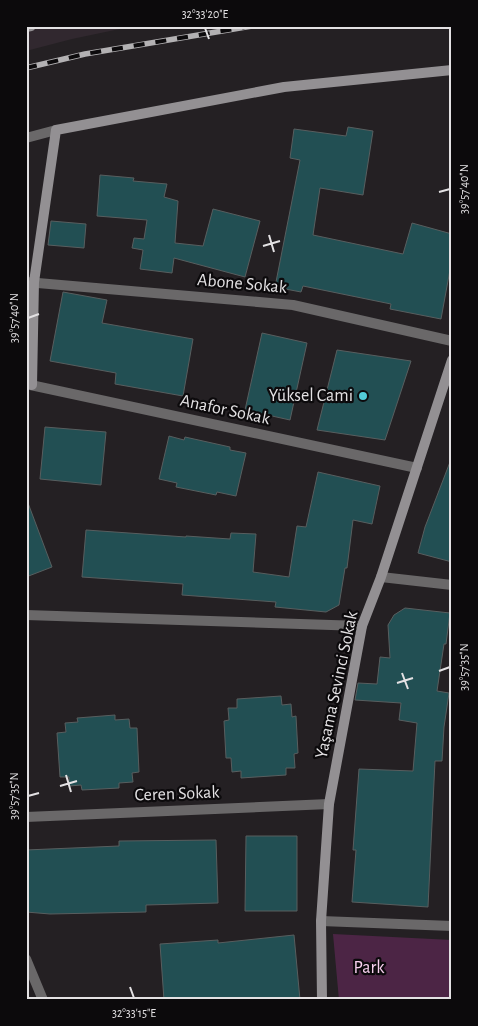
<svg xmlns="http://www.w3.org/2000/svg" width="478" height="1026" font-family="'Alegreya Sans',sans-serif">
  <style>
    .built { fill: #31282f }
    .green { fill: #4c2545 }
    .building { fill: #224f53; stroke: #585e5f }
    .lines { fill: none; stroke-linecap: round; stroke-linejoin: round }
    .street { stroke: #6a6869; stroke-width: 10 }
    .secondary { stroke: #939093; stroke-width: 10 }
    .rail-casing { stroke: #b3b1b3; stroke-width: 5.5 }
    .rail { stroke: #0c0a0c; stroke-width: 4; stroke-dasharray: 11; stroke-linecap: butt }
    .ticks { fill: none; stroke: #e3e1e3; stroke-width: 2 }
    .poi-dot { fill: #52cbd7; stroke: #0c0a0c; stroke-width: 2 }
    .labels { text-anchor: middle; dominant-baseline: central; stroke-width: 4.5; stroke-linejoin: round; paint-order: stroke }
    .street-label { font-size: 18px; fill: #e3e1e3; stroke: #0c0a0c }
    .poi-label { font-size: 18px; fill: #e3e1e3; stroke: #0c0a0c; text-anchor: end }
    .park-label { font-size: 18px; fill: #f8d0ef; stroke: #0c0a0c }
    .neatline { fill: none; stroke: #e3e1e3; stroke-width: 2 }
    .ticks-label { font-size: 12px; text-anchor: middle; fill: #e3e1e3 }
  </style>
  <rect width="100%" height="100%" fill="#242023"/>
  <path class="built" d="M26 26H134L72 39 26 51Z"/>
  <path class="green" d="M333 934 452 940V1000H339Z"/>
  <g class="building">
    <path d="M348 127 373 131 363 195 320 188 313 235 403 254 412 223 452 234V259L441 319 390 309 391 304 303 286 301 292 275 287 300 160 290 158 294 129 346 136Z"/>
    <path d="M100 175 134 178 133 181 167 184 164 197 178 201 175 243 203 246 213 209 260 221 245 277 174 258 172 273 140 269 143 250 132 248 134 238 144 239 147 220 97 216Z"/>
    <path d="M51 221 86 224 84 248 48 245Z"/>
    <path d="M63 292 107 300 102 323 193 339 183 396 115 384 116 373 50 361Z"/>
    <path d="M262 333 307 343 290 420 245 410Z"/>
    <path d="M337 350 411 361 385 440 317 430Z"/>
    <path d="M45 427 106 432 101 485 40 479Z"/>
    <path d="M169 436 184 440 185 437 230 447V450L246 453 236 496 217 492 216 495 176 487 177 483 159 479Z"/>
    <path d="M450 462H452V562L418 553 425 527Z"/>
    <path d="M318 472 380 486 372 524 353 520 347 568H345L339 605 326 612 275 607 276 602 182 595 183 584 82 577 86 530 186 537V536L230 539 231 533 256 534 253 572 289 577 297 526 306 527Z"/>
    <path d="M28 503 52 567 26 577V504Z"/>
    <path d="M405 608 450 613 446 644H444L437 691 449 693 444 727 442 761H435L428 907 352 902 356 850H353L359 769 413 771 417 723 399 720 401 703 355 700 358 683 377 684 380 657 390 658 388 625 394 615Z"/>
    <path d="M281 696 282 705 291 704 292 717 296 716 298 753 294 754 295 768H286V775L241 778V771L232 772 231 758H226L224 721 229 720 228 708H237V699Z"/>
    <path d="M115 715V720L129 719 130 728H137L139 772 132 773 133 782 119 783V788L82 790 81 785 69 786V777H60L57 733 66 732 65 723 78 722 77 718Z"/>
    <path d="M246 836H297V911H245Z"/>
    <path d="M216 840 218 903 146 905V912L50 914 26 912V850L119 846V841Z"/>
    <path d="M294 935 300 1000H164L160 944 218 940V943Z"/>
  </g>
  <g class="lines">
    <g class="street">
      <path d="M26 138 56 130"/>
      <path d="M26 282 293 305 452 341"/>
      <path d="M26 384 417 468"/>
      <path d="M381 577 452 585"/>
      <path d="M26 615 362 626"/>
      <path d="M26 817 329 804"/>
      <path d="M321 921 452 926"/>
      <path d="M26 959 43 1000"/>
    </g>
    <g class="secondary">
      <path d="M26 27 31 26"/>
      <path d="M32 385 34 282 56 130 284 87 452 70"/>
      <path d="M322 1000 321 921 329 804 362 626 381 577 452 360"/>
    </g>
    <g class="rail-casing">
      <path id="rail" d="M26 68 85 54 252 26"/>
    </g>
    <use href="#rail" class="rail"/>
  </g>
  <path class="ticks" d="M205 28 209 39M439 192 450 189M269 235 274 252M263 246 280 241M28 318 39 314M439 671 450 667M402 673 408 689M397 683 413 678M66 775 71 792M60 786 77 781M28 796 39 793M130 987 134 998"/>
  <circle class="poi-dot" cx="363" cy="396" r="5"/>
  <g class="labels">
    <g class="street-label">
      <text transform="translate(242 284) rotate(5)">Abone Sokak</text>
      <text transform="translate(225 410) rotate(12)">Anafor Sokak</text>
      <text transform="translate(337 685) rotate(-78)">Yaşama Sevinci Sokak</text>
      <text transform="translate(177 794) rotate(-2)">Ceren Sokak</text>
    </g>
    <g class="poi-label">
      <text x="353" y="396">Yüksel Cami</text>
    </g>
    <g class="park-label">
      <text x="369" y="968">Park</text>
    </g>
  </g>
  <rect width="478" height="1026" fill="none" stroke="#0c0a0c" stroke-width="55"/>
  <rect x="28" y="28" width="422" height="970" class="neatline"/>
  <g class="ticks-label">
    <text x="205" y="18">32°33'20"E</text>
    <text transform="translate(464 189) rotate(-90)" y="4">39°57'40"N</text>
    <text transform="translate(14 318) rotate(-90)" y="4">39°57'40"N</text>
    <text transform="translate(464 667) rotate(-90)" y="4">39°57'35"N</text>
    <text transform="translate(14 796) rotate(-90)" y="4">39°57'35"N</text>
    <text x="134" y="1017">32°33'15"E</text>
  </g>
</svg>
